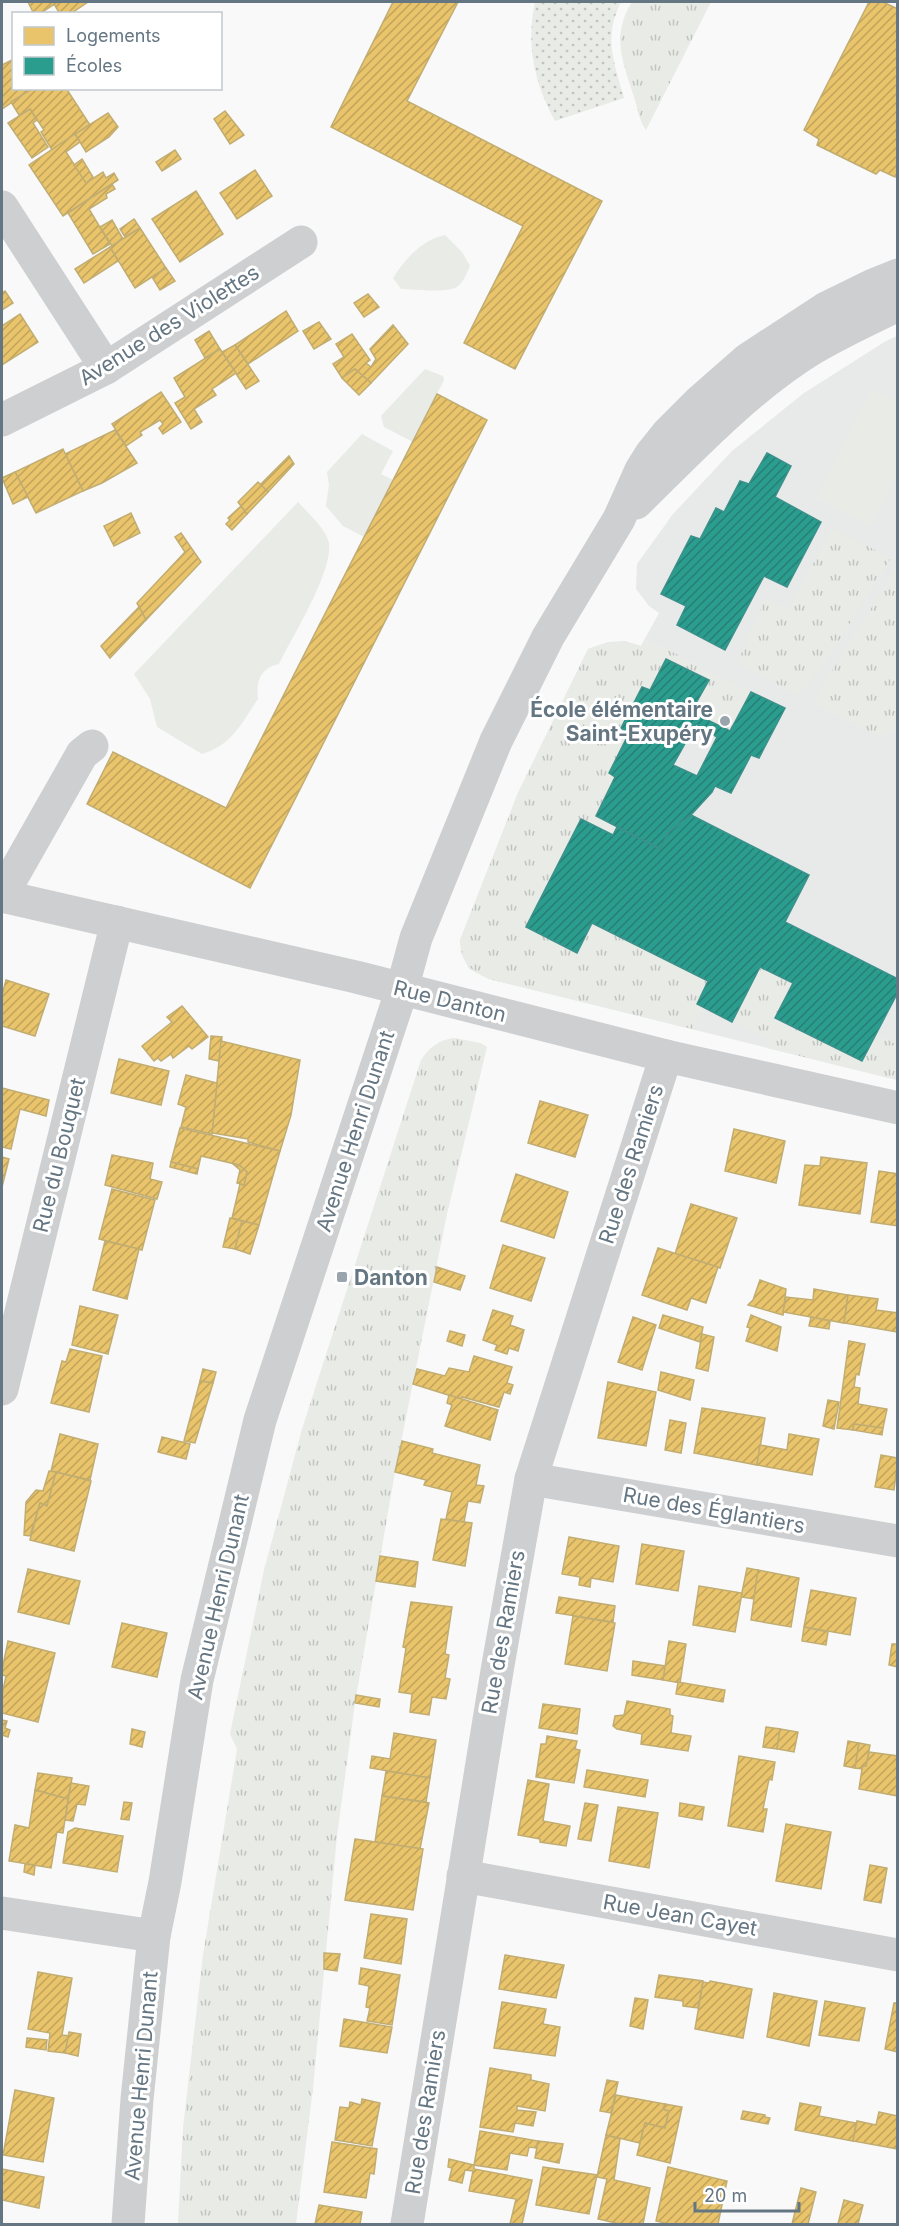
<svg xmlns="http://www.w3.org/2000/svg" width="899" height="2226" font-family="Inter,sans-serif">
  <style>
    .built { fill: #e8e9e9 }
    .grass { fill: url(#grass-tufts) }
    .park { fill: url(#park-dots) }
    .garden { fill: #e8ebe6 }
    .homes { fill: url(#homes-hatch); stroke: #c1ad72; stroke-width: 1.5 }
    .schools { fill: url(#schools-hatch); stroke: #3c918b; stroke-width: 1.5; fill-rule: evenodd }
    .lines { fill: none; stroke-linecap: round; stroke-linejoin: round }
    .minor { stroke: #cecfd0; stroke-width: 33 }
    .poi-dot { fill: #99a4ac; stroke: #fff; stroke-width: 2 }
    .labels { text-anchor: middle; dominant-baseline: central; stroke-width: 6; stroke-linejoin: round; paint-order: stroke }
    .street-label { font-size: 21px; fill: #657683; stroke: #fff }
    .poi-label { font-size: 21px; font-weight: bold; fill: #657683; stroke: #fff; text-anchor: end }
  </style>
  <defs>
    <pattern id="grass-tufts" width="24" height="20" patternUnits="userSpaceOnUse" patternTransform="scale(1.5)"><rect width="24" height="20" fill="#e8ebe6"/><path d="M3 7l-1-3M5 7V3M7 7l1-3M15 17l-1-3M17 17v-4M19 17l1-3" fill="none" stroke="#c0c3c0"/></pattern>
    <pattern id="park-dots" width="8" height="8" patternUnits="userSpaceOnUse" patternTransform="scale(1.5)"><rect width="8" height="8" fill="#e8ebe6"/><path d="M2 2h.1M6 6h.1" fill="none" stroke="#c0c3c0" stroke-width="1.8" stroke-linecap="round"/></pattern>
    <pattern id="homes-hatch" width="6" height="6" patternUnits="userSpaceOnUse" patternTransform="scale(1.5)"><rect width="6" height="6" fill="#e9c46a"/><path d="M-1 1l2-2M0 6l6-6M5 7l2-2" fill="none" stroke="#c0a45d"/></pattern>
    <pattern id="schools-hatch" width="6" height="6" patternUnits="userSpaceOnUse" patternTransform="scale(1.5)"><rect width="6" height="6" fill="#2a9d8f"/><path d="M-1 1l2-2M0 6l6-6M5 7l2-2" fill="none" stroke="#277e75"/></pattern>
  </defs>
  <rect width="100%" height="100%" fill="#f9f9f9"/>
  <path class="built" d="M897 336V1080L489 979 469 969 461 953 460 940 518 793 588 649 608 642 625 641 641 646 659 613 649 606 636 589 637 564 673 514 732 451 804 393 886 341Z"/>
  <g class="grass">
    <path d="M632 2H711L646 130C640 123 638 110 635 100 624 65 610 36 632 2Z"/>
    <path d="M832 528 891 558C876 580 814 687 797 695L737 663 765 600 789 609Z"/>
    <path d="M897 567V729L880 737 815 704 820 690Z"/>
    <path d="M645 638 751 692 730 731 691 712 709 680 666 659 650 690 642 687 621 727 629 733 609 772 615 777 597 816 617 827 613 835 581 819 526 927 576 953 592 923 708 981 697 1004 704 1007 693 1029 489 979C469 969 462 964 460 940L518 793 588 649C607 642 620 639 641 646Z"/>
    <path d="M760 967 793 983 776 1018 862 1061 876 1033 897 1045V1080L767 1048 769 1040 733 1020Z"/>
    <path d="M454 1038 481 1043 487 1047 447 1214 395 1472 355 1703 337 1836 313 2088 296 2224H178L183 2128 203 1955 237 1749 230 1734 264 1570 302 1429 421 1060C430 1047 438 1040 454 1038Z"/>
  </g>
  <path class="park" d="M535 2H621C603 38 614 61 624 98L555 121C534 82 526 45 535 2Z"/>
  <g class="garden">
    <path d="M445 235 462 252 470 266C467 272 464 282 458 286 449 294 414 289 401 289L393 278C404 260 423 239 445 235Z"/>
    <path d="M425 369 443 376 444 380 413 442 384 427 381 416Z"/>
    <path d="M871 390 897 403V475L871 527 815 498Z"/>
    <path d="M362 434 393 451 381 474 393 480 364 537 343 526 326 506 329 485 327 472Z"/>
    <path d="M298 502C308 513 326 529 329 543 333 572 292 637 279 664 260 668 256 682 258 699 241 724 232 745 202 754L157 727 150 699 134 674Z"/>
  </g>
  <g class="homes">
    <path d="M28 2H58L39 14H34Z"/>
    <path d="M58 2H88L70 14H60L54 4Z"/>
    <path d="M393 2H458L407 101 602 201 515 369 464 343 523 226 331 127Z"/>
    <path d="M869 2H883L898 9V171L895 177 880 170 876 174 817 145 819 139 804 130Z"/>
    <path d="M14 59V88H33L2 109V65Z"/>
    <path d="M33 88H66L90 125 52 150 41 132 44 130 30 109 19 115 11 102Z"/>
    <path d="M30 109 37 120 33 123 48 147 32 158 8 123Z"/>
    <path d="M225 111 244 135 230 144 214 119Z"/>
    <path d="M108 113 118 127 109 137 86 152 75 134Z"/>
    <path d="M75 134 80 142 66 152 86 183 103 172 106 178 114 173 118 180 63 216 29 165Z"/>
    <path d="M175 150 181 159 162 171 156 162Z"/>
    <path d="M82 159 93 177 86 183 74 165Z"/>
    <path d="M255 170 272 196 237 219 220 193Z"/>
    <path d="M112 184 115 189 106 194 107 198 89 209 110 244 93 254 68 213Z"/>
    <path d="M196 191 223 234 180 262 152 219Z"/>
    <path d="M134 219 140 228 125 237 120 229Z"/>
    <path d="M112 220 123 239 112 246 100 227Z"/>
    <path d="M140 228 166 268 135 288 110 247Z"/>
    <path d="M110 247 118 261 84 283 75 269Z"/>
    <path d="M166 268 175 281 160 290 152 277Z"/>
    <path d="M5 291 13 303 2 310V293Z"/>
    <path d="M368 294 379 307 364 317 354 303Z"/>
    <path d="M286 311 298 331 248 364 235 345Z"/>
    <path d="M20 314 38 342 2 365V326Z"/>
    <path d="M319 322 331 339 314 349 303 331Z"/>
    <path d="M393 325 408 344 371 383 355 369 342 378 333 364 344 357 336 344 352 334 370 360 366 363 371 367 376 359 370 349Z"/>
    <path d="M209 331 220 349 205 358 195 340Z"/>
    <path d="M235 345 259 381 246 389 222 352Z"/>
    <path d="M220 349 236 373 212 389 216 395 194 409 202 422 191 429 175 403 185 397 174 378Z"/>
    <path d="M355 369 371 383 359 395 342 378Z"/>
    <path d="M161 392 181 422 163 434 159 428 163 424 160 420 140 432 142 435 126 446 112 424Z"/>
    <path d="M437 394 487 420 250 888 87 804 113 752 226 808Z"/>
    <path d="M115 430 137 463 102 483 83 491 65 454Z"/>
    <path d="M63 449 83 491 36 513 15 472Z"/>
    <path d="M289 456 294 464 268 492 260 485Z"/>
    <path d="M15 472 28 497 13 504 2 478Z"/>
    <path d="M258 482 268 492 247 514 238 502Z"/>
    <path d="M241 506 247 514 232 530 226 524 230 520 228 518Z"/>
    <path d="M131 513 140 533 114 546 104 526Z"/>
    <path d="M181 533 201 562 146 620 137 603 185 552 175 537Z"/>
    <path d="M139 607 146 620 110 658 101 646Z"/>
    <path d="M6 980 49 994 35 1036 2 1026V995Z"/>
    <path d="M182 1006 208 1037 192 1049 189 1046 173 1058 171 1054 161 1061 158 1058 154 1061 142 1046 172 1022 167 1017Z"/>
    <path d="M211 1036 222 1037 219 1061 209 1059Z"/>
    <path d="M221 1041 300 1060 291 1115 280 1151 248 1142V1139L212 1133Z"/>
    <path d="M119 1059 169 1071 161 1105 111 1093Z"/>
    <path d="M186 1075 217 1083 212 1134 181 1127 186 1107 178 1104Z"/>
    <path d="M2 1088 49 1100 46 1116 20 1109 11 1149 2 1147Z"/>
    <path d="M540 1101 588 1115 575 1157 528 1143Z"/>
    <path d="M180 1128 280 1151 259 1225 232 1218 240 1184 244 1185 247 1172 239 1165 201 1156 198 1169 171 1162Z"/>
    <path d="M734 1129 785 1141 776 1183 725 1171Z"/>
    <path d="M112 1155 153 1163 150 1179 162 1182 157 1199 105 1185Z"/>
    <path d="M2 1157 9 1159 2 1187Z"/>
    <path d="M821 1157 867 1163 860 1214 799 1205 805 1165 820 1166Z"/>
    <path d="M171 1162 198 1169 197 1174 170 1167Z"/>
    <path d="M233 1164 239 1165 247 1172 244 1185 237 1183 240 1170Z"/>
    <path d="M879 1171 898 1174V1226L871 1222Z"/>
    <path d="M516 1174 568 1192 554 1238 501 1221Z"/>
    <path d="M112 1189 155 1200 142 1250 99 1239Z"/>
    <path d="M691 1204 737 1218 720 1268 675 1254Z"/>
    <path d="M230 1218 242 1221 235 1249 223 1247Z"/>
    <path d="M242 1221 259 1225 250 1254 235 1249Z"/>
    <path d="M105 1241 139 1249 127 1299 93 1290Z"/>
    <path d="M503 1245 545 1258 531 1301 490 1288Z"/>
    <path d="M658 1248 718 1267 706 1303 691 1298 687 1310 642 1295Z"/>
    <path d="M437 1267 465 1276 460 1290 434 1282Z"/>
    <path d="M760 1280 786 1289 783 1315 748 1305 753 1300Z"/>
    <path d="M814 1289 848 1295 844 1323 783 1312 786 1297 813 1300Z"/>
    <path d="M848 1295 878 1299 876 1310 898 1313V1332L844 1323Z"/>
    <path d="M80 1306 118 1315 108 1354 72 1345Z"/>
    <path d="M493 1310 513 1316 510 1325 524 1330 518 1351 509 1348 507 1354 495 1350 497 1345 483 1340Z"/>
    <path d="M663 1315 703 1327 700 1342 659 1328Z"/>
    <path d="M751 1315 781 1327 777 1351 746 1341 750 1328 747 1327Z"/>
    <path d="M633 1317 656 1325 642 1370 618 1362Z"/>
    <path d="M811 1317 830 1321 829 1329 809 1326Z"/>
    <path d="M450 1331 465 1335 462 1346 447 1341Z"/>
    <path d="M702 1334 714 1337 708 1371 696 1368Z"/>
    <path d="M849 1341 865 1344 859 1375 856 1374 854 1387 860 1388 858 1404 887 1409 883 1428 854 1424 853 1430 837 1428Z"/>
    <path d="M70 1349 102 1356 89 1412 51 1403 62 1361 66 1362Z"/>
    <path d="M474 1356 512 1367 507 1383 513 1385 510 1394 504 1392 499 1407 462 1397 461 1399 413 1384 417 1369 445 1376 449 1368 469 1372Z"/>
    <path d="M203 1369 216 1372 213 1383 200 1381Z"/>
    <path d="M661 1372 694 1380 690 1400 658 1390Z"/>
    <path d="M200 1381 213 1383 195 1443 184 1441Z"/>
    <path d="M608 1382 656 1392 646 1446 598 1438Z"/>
    <path d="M449 1395 498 1410 490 1440 445 1426 452 1405 447 1403Z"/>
    <path d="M828 1400 839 1402 834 1429 823 1426Z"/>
    <path d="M702 1408 765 1418 757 1465 694 1453Z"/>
    <path d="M670 1420 686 1423 681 1453 665 1450Z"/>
    <path d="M854 1424 883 1428 882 1435 853 1430Z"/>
    <path d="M60 1434 98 1444 90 1480 51 1471Z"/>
    <path d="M789 1434 819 1439 812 1475 757 1465 760 1445 787 1450Z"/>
    <path d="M162 1437 190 1444 186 1459 158 1452Z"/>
    <path d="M402 1441 433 1449 432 1453 480 1465 476 1485 484 1486 480 1503 468 1501 464 1522 446 1519 452 1492 424 1485 426 1480 395 1472Z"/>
    <path d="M881 1455 898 1458 894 1490 875 1487Z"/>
    <path d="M49 1471 56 1472 47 1506 40 1503 30 1536 24 1535 26 1502 36 1490 43 1491Z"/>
    <path d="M56 1472 91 1481 74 1551 30 1540 40 1503 47 1506Z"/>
    <path d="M441 1519 472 1523 465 1566 433 1560Z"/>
    <path d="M569 1537 619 1546 613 1582 591 1578 590 1587 579 1585 580 1577 562 1574Z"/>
    <path d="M642 1544 684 1551 678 1591 636 1584Z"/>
    <path d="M380 1556 418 1562 415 1587 376 1581Z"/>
    <path d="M747 1568 758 1570 754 1599 741 1597Z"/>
    <path d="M28 1569 80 1581 69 1624 18 1612Z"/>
    <path d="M758 1570 799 1578 791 1627 751 1620Z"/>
    <path d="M699 1586 742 1593 735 1632 693 1625Z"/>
    <path d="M811 1590 856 1598 850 1635 804 1627Z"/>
    <path d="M559 1597 615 1606 613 1622 556 1613Z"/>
    <path d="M411 1602 452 1607 445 1654 449 1655 445 1678 450 1679 446 1699 432 1697 429 1715 410 1712 412 1694 399 1692 406 1648 403 1647Z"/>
    <path d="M573 1616 615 1623 607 1671 565 1664Z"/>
    <path d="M122 1623 167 1633 157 1677 112 1667Z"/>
    <path d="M804 1627 828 1632 826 1645 802 1641Z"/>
    <path d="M8 1641 55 1653 38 1722 2 1713V1695L6 1676 2 1675V1670Z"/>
    <path d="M669 1641 686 1644 680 1683 663 1680Z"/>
    <path d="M892 1644H898V1667L889 1665Z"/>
    <path d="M633 1661 665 1666 663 1680 632 1675Z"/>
    <path d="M678 1682 725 1690 723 1702 676 1694Z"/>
    <path d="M356 1695 380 1699 379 1707 355 1703Z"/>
    <path d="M627 1701 670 1709V1715L673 1716 671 1733 691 1736 688 1751 641 1744 642 1734 617 1729 613 1726 615 1716 624 1715Z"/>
    <path d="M543 1704 580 1709 577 1734 539 1728Z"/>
    <path d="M2 1720 7 1721 5 1728 10 1730 8 1737 2 1735Z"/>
    <path d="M766 1727 780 1729 777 1749 763 1747Z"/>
    <path d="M132 1729 145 1732 142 1747 130 1744Z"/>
    <path d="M780 1729 798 1732 794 1752 777 1749Z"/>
    <path d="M394 1733 436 1740 430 1778 370 1768 372 1756 390 1759Z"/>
    <path d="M547 1736 577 1741 575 1749 580 1750 574 1783 536 1777 541 1744H546Z"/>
    <path d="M848 1741 859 1743 855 1768 844 1766Z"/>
    <path d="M859 1743 870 1745 866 1766H863L862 1769 855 1768Z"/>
    <path d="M869 1752 898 1756V1796L859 1789 862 1769 863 1766H866Z"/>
    <path d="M739 1756 775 1762 772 1780 769 1779 763 1809H767L763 1832 728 1826Z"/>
    <path d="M587 1770 648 1780 645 1797 584 1787Z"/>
    <path d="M386 1771 430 1778 426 1802 382 1796Z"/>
    <path d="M38 1773 72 1778 68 1799 35 1790Z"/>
    <path d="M528 1780 549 1784 543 1821 570 1826 566 1846 540 1842V1839L518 1835Z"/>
    <path d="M71 1783 89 1786 85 1805 77 1804 73 1821 65 1820Z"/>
    <path d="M35 1790 68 1799 63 1833 57 1832 51 1868 9 1861 15 1825 29 1828Z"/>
    <path d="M382 1796 429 1803 420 1849 375 1842Z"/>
    <path d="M124 1802 132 1803 129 1820 121 1819Z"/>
    <path d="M585 1803 598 1805 591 1841 578 1839Z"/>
    <path d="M680 1803 704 1807 702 1820 679 1816Z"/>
    <path d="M618 1807 658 1813 649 1868 609 1861Z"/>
    <path d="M786 1824 831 1832 821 1889 776 1881Z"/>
    <path d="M75 1828 123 1836 117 1872 63 1863 68 1832Z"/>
    <path d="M355 1839 423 1849 413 1910 345 1900Z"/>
    <path d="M25 1864 35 1865 34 1875 24 1872Z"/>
    <path d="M870 1865 887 1868 881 1903 864 1900Z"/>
    <path d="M371 1914 407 1919 401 1964 364 1958Z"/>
    <path d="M324 1953 340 1954 337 1971 324 1969Z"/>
    <path d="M505 1955 564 1965 556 1998 499 1989Z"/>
    <path d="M361 1968 400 1975 392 2025 367 2021 370 2008 366 2007 369 1986 359 1984Z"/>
    <path d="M38 1972 72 1978 62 2035 69 2036 65 2053 48 2051 50 2033 28 2029Z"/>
    <path d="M659 1975 703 1981 698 2008 683 2006V2001L655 1997Z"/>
    <path d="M710 1981 752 1989 743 2038 695 2029 703 1982 709 1983Z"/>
    <path d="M774 1993 817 2001 809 2046 767 2037Z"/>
    <path d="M635 1998 648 2000 643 2029 630 2026Z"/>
    <path d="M825 2001 865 2008 859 2041 819 2035Z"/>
    <path d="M502 2002 546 2009 543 2024 560 2027 555 2056 494 2048Z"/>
    <path d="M894 2003H898V2052L885 2049Z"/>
    <path d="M344 2019 392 2027 387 2053 340 2046Z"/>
    <path d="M69 2032 81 2034 78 2056 65 2053Z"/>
    <path d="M27 2038 47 2040 46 2050 26 2047Z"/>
    <path d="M490 2068 531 2075V2080L549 2084 545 2111 517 2106V2110L536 2112 533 2126 515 2123 513 2132 480 2127Z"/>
    <path d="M607 2080 618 2082 611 2113 600 2111Z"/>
    <path d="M15 2090 54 2098 43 2162 3 2155Z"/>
    <path d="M616 2095 665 2104 663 2109 669 2111 665 2128 645 2123 640 2143 606 2135Z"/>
    <path d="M362 2099 380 2103 372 2146 335 2140 340 2107 349 2108 350 2102 361 2105Z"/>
    <path d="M800 2103 821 2107 819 2116 856 2123 853 2141 795 2130Z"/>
    <path d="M665 2104 682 2107 670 2163 637 2155 645 2123 665 2128 669 2111 663 2109Z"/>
    <path d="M743 2111 765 2115V2117L770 2118 768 2124 741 2119Z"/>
    <path d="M879 2112 898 2116V2149L853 2141 857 2121 876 2125Z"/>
    <path d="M480 2131 538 2141 536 2148 529 2147 527 2156 510 2153 507 2170 474 2165Z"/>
    <path d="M606 2135 620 2139 614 2180 650 2188 643 2224H620L598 2219 607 2179 597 2177Z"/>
    <path d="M538 2141 563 2144 559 2163 535 2158Z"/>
    <path d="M332 2142 377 2149 374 2174 370 2173 366 2198 324 2192Z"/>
    <path d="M449 2159 474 2165V2169L532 2180 522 2224H510L516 2199 469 2191 473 2171 465 2170 462 2183 449 2180 452 2168 448 2167Z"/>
    <path d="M543 2167 597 2175 589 2214 536 2205Z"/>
    <path d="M668 2167 727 2181 718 2224H669L656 2221Z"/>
    <path d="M2 2169 44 2177 39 2208 2 2200Z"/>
    <path d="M801 2188 816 2192 808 2224H792Z"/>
    <path d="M844 2200 863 2205 858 2224H838Z"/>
    <path d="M319 2205 362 2212 360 2224H315Z"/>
  </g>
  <g class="schools">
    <path d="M767 453 791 466 775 497 821 522 787 587 764 576 725 650 677 625 686 606 661 594 691 536 700 539 716 508 724 512 740 481 749 484Z"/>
    <path d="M666 659 709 680 691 712 730 731 751 692 785 708 759 758 751 755 731 793 715 786 712 792 691 815 669 832 660 849 596 816 615 777 609 773 629 733 621 728 642 687 650 690ZM696 724 717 737 697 776 673 765Z"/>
    <path d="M691 815 809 875 785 922 898 979V992L862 1061 775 1018 793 983 760 967 732 1022 697 1004 708 981 592 923 577 953 526 927 581 819 613 835 617 827 660 849 669 832Z"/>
  </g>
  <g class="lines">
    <g class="minor">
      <path d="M2 207 106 368"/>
      <path d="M2 420 106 368 301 242"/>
      <path d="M636 503C690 450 747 389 812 349 839 333 869 319 898 305"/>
      <path d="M2 895 82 754 92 746"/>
      <path d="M2 896 356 977 666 1056 898 1108"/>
      <path d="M2 1389 117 922"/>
      <path d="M531 1479 898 1541"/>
      <path d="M463 1876 898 1955"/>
      <path d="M2 1913 154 1936"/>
      <path d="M128 2224 137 2099 154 1936 165 1882 197 1680 260 1420 402 989 416 938 496 741 548 637 619 519 641 470 651 454 667 434 699 402 748 359 826 308 873 285 898 275"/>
      <path d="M407 2224 498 1665 531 1479 666 1056"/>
    </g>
  </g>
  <g class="poi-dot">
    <circle cx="725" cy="721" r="6"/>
    <rect x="336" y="1271" width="12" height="12" rx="3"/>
  </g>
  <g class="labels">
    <g class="street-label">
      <text transform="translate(169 325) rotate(-32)">Avenue des Violettes</text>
      <text transform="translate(450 1001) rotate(14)">Rue Danton</text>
      <text transform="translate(355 1131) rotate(-72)">Avenue Henri Dunant</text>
      <text transform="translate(59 1155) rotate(-76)">Rue du Bouquet</text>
      <text transform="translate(631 1164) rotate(-72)">Rue des Ramiers</text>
      <text transform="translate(714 1510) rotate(10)">Rue des Églantiers</text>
      <text transform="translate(218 1597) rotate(-77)">Avenue Henri Dunant</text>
      <text transform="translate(503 1632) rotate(-80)">Rue des Ramiers</text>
      <text transform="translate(680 1915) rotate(10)">Rue Jean Cayet</text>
      <text transform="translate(141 2076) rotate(-85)">Avenue Henri Dunant</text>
      <text transform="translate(425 2112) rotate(-81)">Rue des Ramiers</text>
    </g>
    <g class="poi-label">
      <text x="713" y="709">École élémentaire<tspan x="713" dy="24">Saint-Exupéry</tspan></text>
      <text x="354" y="1277" text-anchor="start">Danton</text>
    </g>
  </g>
  <rect width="899" height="2226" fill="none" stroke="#657683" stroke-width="6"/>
  <rect x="12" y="12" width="210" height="78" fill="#ffffff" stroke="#c1c8cd" stroke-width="1.5"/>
  <rect x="24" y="27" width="30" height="18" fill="#e9c46a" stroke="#c1c8cd" stroke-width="1.5"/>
  <text x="66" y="42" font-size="18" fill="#657683">Logements</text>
  <rect x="24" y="57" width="30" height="18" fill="#2a9d8f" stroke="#c1c8cd" stroke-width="1.5"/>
  <text x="66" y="72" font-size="18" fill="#657683">Écoles</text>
  <path d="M695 2202v9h104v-9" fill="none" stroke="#657683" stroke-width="3"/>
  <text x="704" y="2202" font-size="18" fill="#657683" stroke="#ffffff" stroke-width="4.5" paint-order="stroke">20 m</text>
</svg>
